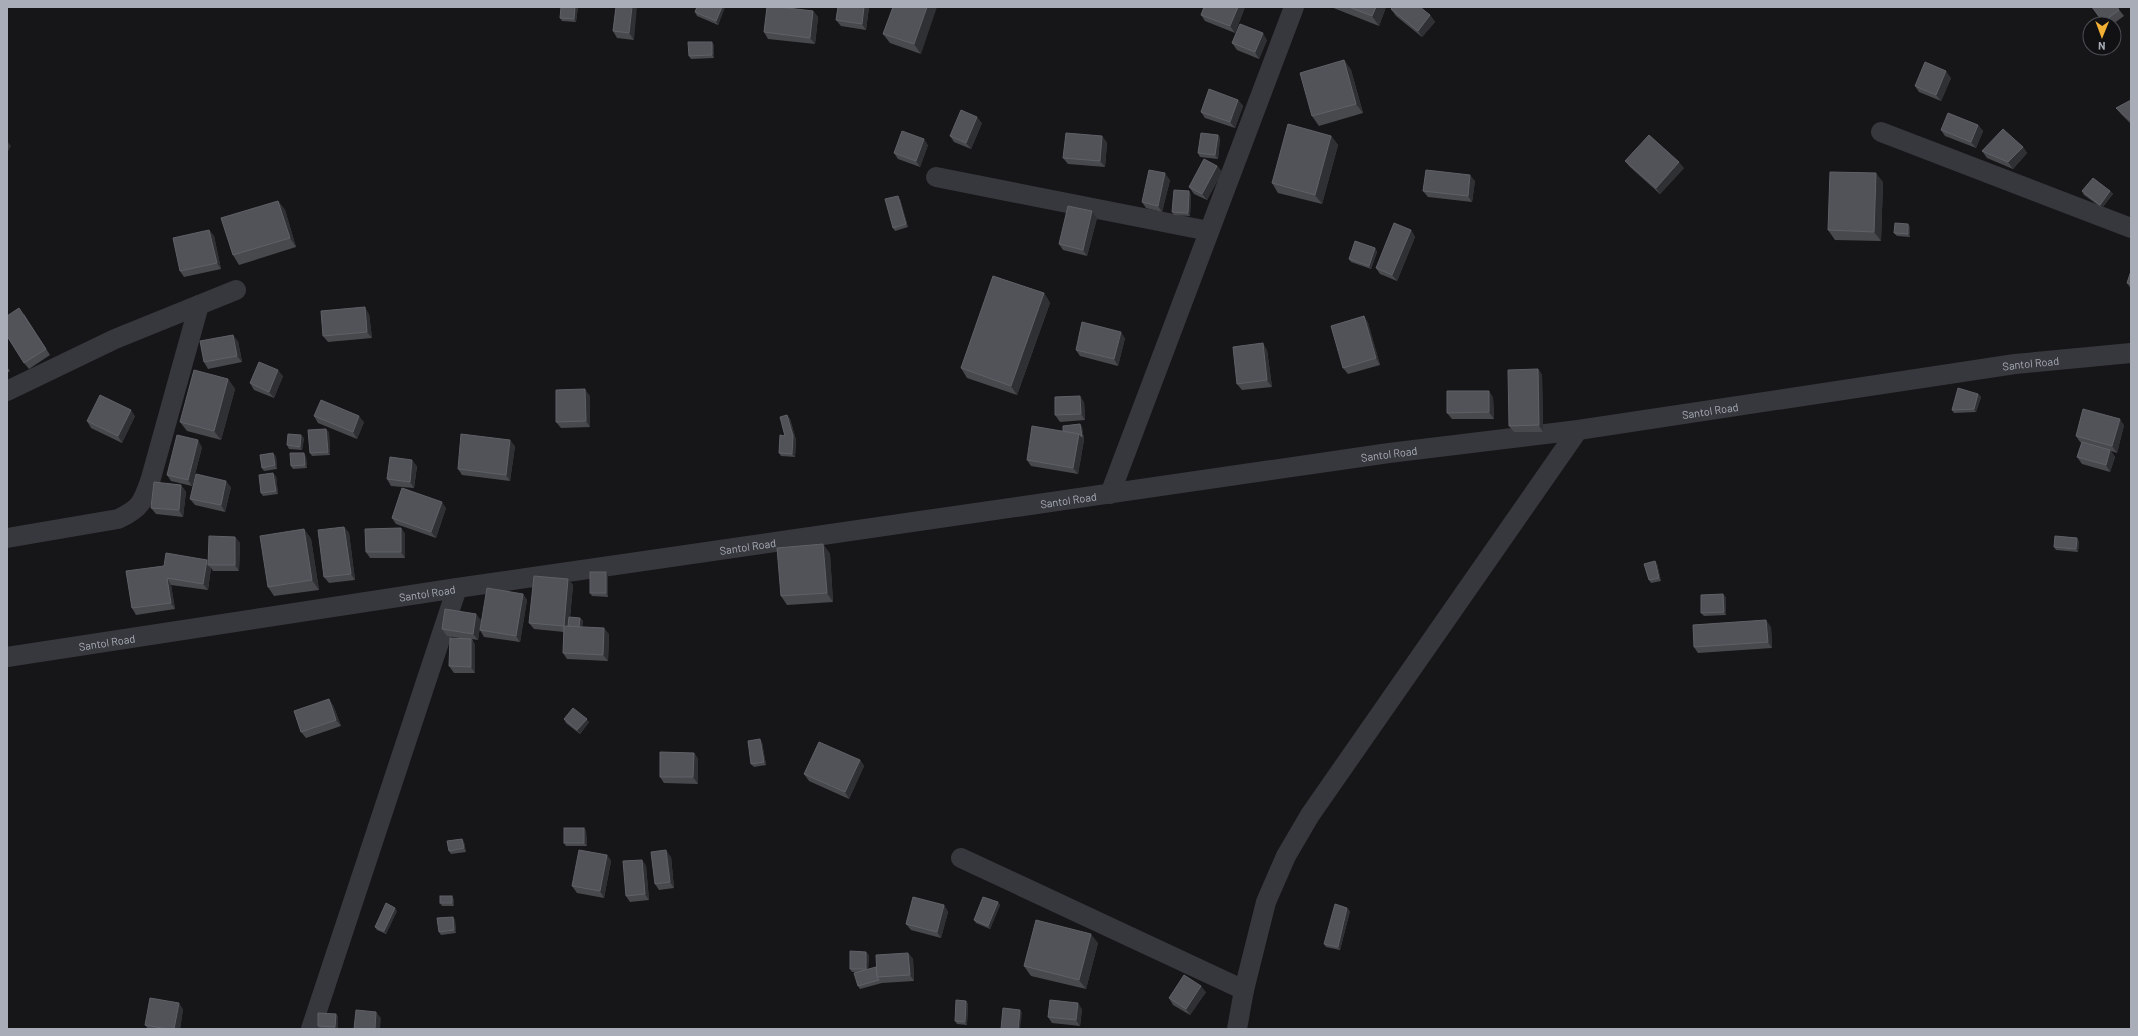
<svg xmlns="http://www.w3.org/2000/svg" width="2138" height="1036" font-family="Barlow,sans-serif">
  <style>
    .lines { fill: none; stroke-linecap: round; stroke-linejoin: round }
    .minor { stroke: #37383d; stroke-width: 20 }
    .wall { fill: #47494d }
    .shaded-wall { fill: #2f3033 }
    .building { fill: #525359; stroke: #5f6168 }
    .labels { text-anchor: middle; dominant-baseline: central; stroke-width: 3; stroke-linejoin: round; paint-order: stroke }
    .street-label { font-size: 11px; fill: #a8adb8; stroke: #111113 }
  </style>
  <rect width="100%" height="100%" fill="#161618"/>
  <g class="lines">
    <g class="minor">
      <path d="M1881 132 2131 228"/>
      <path d="M936 177 1209 231"/>
      <path d="M7 391 115 339 236 290"/>
      <path d="M1110 494 1294 7"/>
      <path d="M7 538 118 519C142 508 143 501 151 478L199 305"/>
      <path id="s1" d="M7 657 457 588 1389 453 1578 430 2015 364 2131 353"/>
      <path d="M961 858 1244 990"/>
      <path d="M311 1029 457 588"/>
      <path d="M1237 1029 1244 990 1266 902 1286 856 1310 815 1578 430"/>
    </g>
  </g>
  <g class="wall">
    <path d="M578 7 576 22 562 21 560 18Z"/>
    <path d="M616 7 634 40 617 38 613 31Z"/>
    <path d="M725 7 718 25 697 16 695 12Z"/>
    <path d="M838 7H869L866 30 841 26 836 20Z"/>
    <path d="M893 7 921 54 890 43 883 34Z"/>
    <path d="M1204 7H1245L1235 33 1205 21 1201 15Z"/>
    <path d="M1331 7H1386L1379 26Z"/>
    <path d="M2092 7H2117L2124 16 2113 24H2105Z"/>
    <path d="M1391 9 1430 15 1435 22 1422 37 1396 16Z"/>
    <path d="M813 11 818 17 815 44 768 39 764 32Z"/>
    <path d="M1267 40 1259 59 1237 50 1232 43Z"/>
    <path d="M714 45V58L691 59 689 56Z"/>
    <path d="M1344 60 1351 70 1363 113 1319 126 1312 116Z"/>
    <path d="M1951 78 1941 101 1919 92 1915 86Z"/>
    <path d="M1238 100 1243 106 1235 128 1205 118 1201 112Z"/>
    <path d="M2131 100V124L2121 114 2116 108Z"/>
    <path d="M982 123 971 149 954 142 950 136Z"/>
    <path d="M1978 125 1983 131 1976 148 1945 136 1941 130Z"/>
    <path d="M1218 135 1220 138 1218 159 1200 157 1198 153Z"/>
    <path d="M1102 136 1107 143 1105 167 1068 164 1063 158Z"/>
    <path d="M1331 136 1338 145 1322 204 1278 193 1272 183Z"/>
    <path d="M928 145 920 167 898 159 894 153Z"/>
    <path d="M2023 147 2027 153 2013 169 1987 158 1982 151Z"/>
    <path d="M1625 161 1684 168 1660 194 1630 167Z"/>
    <path d="M1217 166 1222 172 1207 200 1194 194 1189 187Z"/>
    <path d="M1170 180 1162 212 1146 208 1142 202Z"/>
    <path d="M1475 181 1472 202 1428 197 1423 191Z"/>
    <path d="M1883 182 1881 241 1835 240 1828 230Z"/>
    <path d="M2082 191H2110L2113 194 2102 208 2084 195Z"/>
    <path d="M1191 194 1190 216 1174 215 1172 212Z"/>
    <path d="M900 199 908 227 895 231 893 228Z"/>
    <path d="M278 201 285 210 296 247 239 265 233 255Z"/>
    <path d="M1097 218 1087 256 1063 250 1059 244Z"/>
    <path d="M1908 224 1910 227V237L1897 236 1894 233Z"/>
    <path d="M209 230 214 236 221 269 184 277 180 271Z"/>
    <path d="M1411 230 1415 237 1397 281 1380 274 1376 268Z"/>
    <path d="M1375 248 1377 252 1371 269 1351 262 1349 259Z"/>
    <path d="M2127 283 2131 284V289Z"/>
    <path d="M1044 293 1050 303 1017 395 967 378 961 368Z"/>
    <path d="M24 314 50 355 29 369 24 363Z"/>
    <path d="M369 314 372 338 328 342 323 336Z"/>
    <path d="M1364 316 1368 323 1380 365 1348 374 1343 368Z"/>
    <path d="M1125 338 1118 366 1080 356 1076 350Z"/>
    <path d="M238 341 242 362 208 369 204 362Z"/>
    <path d="M1267 350 1272 387 1242 390 1237 384Z"/>
    <path d="M7 367 10 371 7 373Z"/>
    <path d="M1538 369 1542 375 1543 432H1514L1509 426Z"/>
    <path d="M283 376 274 398 254 390 250 383Z"/>
    <path d="M228 379 235 389 221 440 187 431 180 422Z"/>
    <path d="M1978 394 1981 397 1976 412 1954 413 1952 410Z"/>
    <path d="M590 396V427L561 428 556 422Z"/>
    <path d="M1493 397 1494 419H1452L1447 413Z"/>
    <path d="M1084 402 1085 420 1060 422 1055 415Z"/>
    <path d="M787 415 790 419 796 440 795 457 781 456 779 453 785 436Z"/>
    <path d="M135 416 122 443 91 428 87 421Z"/>
    <path d="M314 416 364 422 357 439 318 423Z"/>
    <path d="M1080 424 1082 427 1084 440 1078 474 1031 466 1027 460 1063 431Z"/>
    <path d="M2124 425 2117 453 2111 451 2115 457 2110 472 2082 464 2077 457 2082 443 2080 442 2076 436Z"/>
    <path d="M329 432 330 455 312 456 310 453Z"/>
    <path d="M304 438 302 450 289 449 287 445Z"/>
    <path d="M515 446 510 481 462 475 458 469Z"/>
    <path d="M202 447 192 486 171 481 167 475Z"/>
    <path d="M276 456 277 469 264 471 262 468Z"/>
    <path d="M306 456 307 468 293 469 291 466Z"/>
    <path d="M417 466 414 488 391 486 387 479Z"/>
    <path d="M276 476 278 494 263 496 261 493Z"/>
    <path d="M181 485 186 492 183 517 156 514 151 508Z"/>
    <path d="M231 487 225 512 195 505 190 499Z"/>
    <path d="M446 508 436 538 396 524 392 518Z"/>
    <path d="M344 527 349 533 355 580 329 583 324 577Z"/>
    <path d="M401 528 405 534V558H370L366 552Z"/>
    <path d="M304 529 311 539 319 590 274 596 268 587Z"/>
    <path d="M235 537 240 543 239 571H213L211 568 208 590 171 585 175 609 136 615 132 608 126 571 208 561Z"/>
    <path d="M2079 541 2078 552 2056 550 2054 547Z"/>
    <path d="M823 544 830 554 833 602 787 605 781 596Z"/>
    <path d="M1655 561 1657 564 1661 581 1651 583 1649 580Z"/>
    <path d="M608 575V597L592 596 590 593Z"/>
    <path d="M568 579 573 585 570 617 580 618 583 621 582 627 609 634 608 661 567 659 563 653 564 632 534 629 529 623Z"/>
    <path d="M523 594 527 600 520 642 484 637 480 630Z"/>
    <path d="M1723 594 1726 598V615L1704 616 1701 613Z"/>
    <path d="M481 620 478 640 472 639 475 645V673H454L449 666 466 639 447 636 442 629Z"/>
    <path d="M1771 627 1772 648 1698 653 1694 647Z"/>
    <path d="M333 705 341 726 306 738 301 732Z"/>
    <path d="M564 719 589 722 580 734 566 723Z"/>
    <path d="M762 742 766 765 754 767 751 764Z"/>
    <path d="M694 753 698 759V784L664 783 660 777Z"/>
    <path d="M860 760 864 766 849 799 809 781 804 774Z"/>
    <path d="M584 828 586 831 587 846H566L564 843Z"/>
    <path d="M462 839 464 842 466 852 451 854 449 851Z"/>
    <path d="M607 855 611 861 604 898 577 893 572 886Z"/>
    <path d="M671 857 674 888 659 890 655 884Z"/>
    <path d="M642 860 646 866 649 900 630 902 626 896Z"/>
    <path d="M452 896 454 900V906H442L440 903Z"/>
    <path d="M998 902 1000 905 990 929 976 923 974 920Z"/>
    <path d="M944 905 948 912 941 938 911 930 906 924Z"/>
    <path d="M397 911 386 934 377 930 375 927Z"/>
    <path d="M1350 911 1340 950 1326 947 1324 944Z"/>
    <path d="M453 917 455 920 456 933 441 935 439 932Z"/>
    <path d="M1098 943 1086 989 1031 976 1024 966Z"/>
    <path d="M908 953 913 959 914 981 882 983 860 989 858 986 856 972H852L850 969 869 955 868 969 877 968Z"/>
    <path d="M1206 992 1190 1015 1173 1005 1169 998Z"/>
    <path d="M966 1001 968 1004 967 1025 957 1024 955 1021Z"/>
    <path d="M183 1009 180 1029H148L145 1025Z"/>
    <path d="M1082 1009 1080 1026 1052 1023 1048 1017Z"/>
    <path d="M336 1014 338 1017V1029H320L318 1026Z"/>
  </g>
  <g class="shaded-wall">
    <path d="M575 7H578L576 22 574 19Z"/>
    <path d="M632 7H637L634 40 629 33Z"/>
    <path d="M722 7H725L718 25 716 21Z"/>
    <path d="M864 7H869L866 30 862 24Z"/>
    <path d="M927 7H937L921 54 914 44Z"/>
    <path d="M1238 7H1245L1235 33 1230 26Z"/>
    <path d="M1376 7H1386L1379 26 1372 16Z"/>
    <path d="M813 11 818 17 815 44 810 38Z"/>
    <path d="M1430 15 1435 22 1422 37 1418 31Z"/>
    <path d="M1263 33 1267 40 1259 59 1255 52Z"/>
    <path d="M712 42 714 45V58L712 55Z"/>
    <path d="M1344 60 1351 70 1363 113 1356 104Z"/>
    <path d="M1946 71 1951 78 1941 101 1936 95Z"/>
    <path d="M1238 100 1243 106 1235 128 1230 122Z"/>
    <path d="M977 117 982 123 971 149 966 143Z"/>
    <path d="M1978 125 1983 131 1976 148 1971 142Z"/>
    <path d="M1218 135 1220 138 1218 159 1215 155Z"/>
    <path d="M1102 136 1107 143 1105 167 1100 161Z"/>
    <path d="M1331 136 1338 145 1322 204 1315 195Z"/>
    <path d="M924 139 928 145 920 167 916 161Z"/>
    <path d="M7 141 11 146 7 153Z"/>
    <path d="M2023 147 2027 153 2013 169 2008 162Z"/>
    <path d="M1679 162 1684 168 1660 194 1656 188Z"/>
    <path d="M1217 166 1222 172 1207 200 1202 194Z"/>
    <path d="M1165 173 1170 180 1162 212 1158 206Z"/>
    <path d="M1876 173 1883 182 1881 241 1874 232Z"/>
    <path d="M1470 175 1475 181 1472 202 1468 196Z"/>
    <path d="M1189 191 1191 194 1190 216 1188 213Z"/>
    <path d="M2110 191 2113 194 2102 208 2100 205Z"/>
    <path d="M898 196 900 199 908 227 906 224Z"/>
    <path d="M278 201 285 210 296 247 290 238Z"/>
    <path d="M1092 211 1097 218 1087 256 1083 250Z"/>
    <path d="M1908 224 1910 227V237L1908 234Z"/>
    <path d="M209 230 214 236 221 269 217 263Z"/>
    <path d="M1411 230 1415 237 1397 281 1392 275Z"/>
    <path d="M1375 248 1377 252 1371 269 1369 266Z"/>
    <path d="M1044 293 1050 303 1017 395 1011 386Z"/>
    <path d="M365 307 369 314 372 338 367 332Z"/>
    <path d="M1364 316 1368 323 1380 365 1376 358Z"/>
    <path d="M1121 332 1125 338 1118 366 1114 359Z"/>
    <path d="M233 335 238 341 242 362 237 356Z"/>
    <path d="M1263 343 1267 350 1272 387 1267 380Z"/>
    <path d="M1538 369 1542 375 1543 432 1539 425Z"/>
    <path d="M278 370 283 376 274 398 269 392Z"/>
    <path d="M228 379 235 389 221 440 214 431Z"/>
    <path d="M585 389 590 396V427L586 421Z"/>
    <path d="M1489 391 1493 397 1494 419 1489 412Z"/>
    <path d="M1978 394 1981 397 1976 412 1974 409Z"/>
    <path d="M1080 396 1084 402 1085 420 1081 414Z"/>
    <path d="M131 410 135 416 122 443 118 436Z"/>
    <path d="M787 415 790 419 796 440 795 457 792 454Z"/>
    <path d="M359 416 364 422 357 439 353 432Z"/>
    <path d="M2120 419 2124 425 2117 453 2112 446Z"/>
    <path d="M1080 424 1082 427 1084 440 1082 437Z"/>
    <path d="M326 429 329 432 330 455 328 452Z"/>
    <path d="M1079 434 1084 440 1078 474 1073 468Z"/>
    <path d="M301 435 304 438 302 450 300 447Z"/>
    <path d="M198 440 202 447 192 486 188 480Z"/>
    <path d="M510 440 515 446 510 481 506 475Z"/>
    <path d="M2110 450 2115 457 2110 472 2106 465Z"/>
    <path d="M273 453 276 456 277 469 275 465Z"/>
    <path d="M304 453 306 456 307 468 305 465Z"/>
    <path d="M412 460 417 466 414 488 410 482Z"/>
    <path d="M273 473 276 476 278 494 276 491Z"/>
    <path d="M226 481 231 487 225 512 221 505Z"/>
    <path d="M181 485 186 492 183 517 179 510Z"/>
    <path d="M442 502 446 508 436 538 431 532Z"/>
    <path d="M344 527 349 533 355 580 351 574Z"/>
    <path d="M401 528 405 534V558L401 552Z"/>
    <path d="M304 529 311 539 319 590 312 580Z"/>
    <path d="M235 537 240 543 239 571 235 565Z"/>
    <path d="M2077 538 2079 541 2078 552 2076 549Z"/>
    <path d="M823 544 830 554 833 602 827 593Z"/>
    <path d="M207 560 211 565H208L211 568 208 590 203 584Z"/>
    <path d="M1655 561 1657 564 1661 581 1659 578Z"/>
    <path d="M606 572 608 575V597L606 593Z"/>
    <path d="M167 578 171 585 175 609 171 603Z"/>
    <path d="M568 579 573 585 569 629 564 626Z"/>
    <path d="M523 594 527 600 520 642 516 636Z"/>
    <path d="M1723 594 1726 598V615L1724 612Z"/>
    <path d="M476 614 481 620 478 640 473 634Z"/>
    <path d="M580 618 583 621 581 633 579 630Z"/>
    <path d="M1766 620 1771 627 1772 648 1768 642Z"/>
    <path d="M604 628 609 634 608 661 603 655Z"/>
    <path d="M471 639 475 645V673L471 667Z"/>
    <path d="M329 699 333 705 341 726 336 720Z"/>
    <path d="M587 719 589 722 580 734 577 730Z"/>
    <path d="M760 739 762 742 766 765 764 762Z"/>
    <path d="M694 753 698 759V784L693 777Z"/>
    <path d="M860 760 864 766 849 799 845 792Z"/>
    <path d="M584 828 586 831 587 846 584 843Z"/>
    <path d="M462 839 464 842 466 852 464 848Z"/>
    <path d="M666 850 671 857 674 888 670 882Z"/>
    <path d="M607 855 611 861 604 898 600 891Z"/>
    <path d="M642 860 646 866 649 900 645 894Z"/>
    <path d="M452 896 454 900V906L452 903Z"/>
    <path d="M998 902 1000 905 990 929 988 926Z"/>
    <path d="M944 905 948 912 941 938 937 932Z"/>
    <path d="M395 908 397 911 386 934 384 931Z"/>
    <path d="M1347 908 1350 911 1340 950 1338 947Z"/>
    <path d="M453 917 455 920 456 933 454 930Z"/>
    <path d="M1091 934 1098 943 1086 989 1079 980Z"/>
    <path d="M866 952 869 955 868 972 866 969Z"/>
    <path d="M908 953 913 959 914 981 910 975Z"/>
    <path d="M1201 986 1206 992 1190 1015 1186 1009Z"/>
    <path d="M966 1001 968 1004 967 1025 965 1022Z"/>
    <path d="M179 1003 183 1009 180 1029H174Z"/>
    <path d="M1078 1003 1082 1009 1080 1026 1076 1020Z"/>
    <path d="M1020 1010 1022 1013 1020 1029H1018Z"/>
    <path d="M376 1012 381 1018 380 1029H375Z"/>
    <path d="M336 1014 338 1017V1029H336L335 1027Z"/>
  </g>
  <g class="building">
    <path d="M561 7H575L574 19 560 18Z"/>
    <path d="M616 7H632L629 33 613 31Z"/>
    <path d="M697 7H722L716 21 695 12Z"/>
    <path d="M767 7H779L813 11 810 38 764 32Z"/>
    <path d="M838 7H864L862 24 836 20Z"/>
    <path d="M893 7H927L914 44 883 34Z"/>
    <path d="M1204 7H1238L1230 26 1201 15Z"/>
    <path d="M1349 7H1376L1372 16Z"/>
    <path d="M1393 7H1420L1430 15 1418 31 1391 9Z"/>
    <path d="M2092 7H2117L2119 10 2103 22Z"/>
    <path d="M1240 24 1263 33 1255 52 1232 43Z"/>
    <path d="M688 42H712V55L689 56Z"/>
    <path d="M1344 60 1356 104 1312 116 1300 73Z"/>
    <path d="M1925 62 1946 71 1936 95 1915 86Z"/>
    <path d="M1209 89 1238 100 1230 122 1201 112Z"/>
    <path d="M2131 100V121L2116 108Z"/>
    <path d="M961 110 977 117 966 143 950 136Z"/>
    <path d="M1948 113 1978 125 1971 142 1941 130Z"/>
    <path d="M1288 124 1331 136 1315 195 1272 183Z"/>
    <path d="M2003 129 2023 147 2008 162 1982 151Z"/>
    <path d="M902 131 924 139 916 161 894 153Z"/>
    <path d="M1066 133 1102 136 1100 161 1063 158Z"/>
    <path d="M1201 133 1218 135 1215 155 1198 153Z"/>
    <path d="M1649 135 1679 162 1656 188 1625 161Z"/>
    <path d="M1204 159 1217 166 1202 194 1189 187Z"/>
    <path d="M1149 170 1165 173 1158 206 1142 202Z"/>
    <path d="M1426 170 1470 175 1468 196 1423 191Z"/>
    <path d="M1830 172 1876 173 1874 232 1828 230Z"/>
    <path d="M2093 178 2110 191 2100 205 2082 191Z"/>
    <path d="M1174 190 1189 191 1188 213 1172 212Z"/>
    <path d="M898 196 906 224 893 228 885 199Z"/>
    <path d="M278 201 290 238 233 255 221 218Z"/>
    <path d="M1068 206 1092 211 1083 250 1059 244Z"/>
    <path d="M1394 223 1411 230 1392 275 1376 268Z"/>
    <path d="M1895 223 1908 224V234L1894 233Z"/>
    <path d="M209 230 217 263 180 271 173 238Z"/>
    <path d="M1355 241 1375 248 1369 266 1349 259Z"/>
    <path d="M2131 271V284L2127 283Z"/>
    <path d="M993 276 1044 293 1011 386 961 368Z"/>
    <path d="M365 307 367 332 323 336 321 311Z"/>
    <path d="M19 308 46 349 24 363 7 336V316Z"/>
    <path d="M1364 316 1376 358 1343 368 1331 326Z"/>
    <path d="M1082 322 1121 332 1114 359 1076 350Z"/>
    <path d="M233 335 237 356 204 362 200 341Z"/>
    <path d="M1263 343 1267 380 1237 384 1233 347Z"/>
    <path d="M259 362 278 370 269 392 250 383Z"/>
    <path d="M1538 369 1539 425 1509 426 1508 370Z"/>
    <path d="M194 370 228 379 214 431 180 422Z"/>
    <path d="M1958 388 1978 394 1974 409 1952 410Z"/>
    <path d="M585 389 586 421 556 422V390Z"/>
    <path d="M1447 391H1489V412L1447 413Z"/>
    <path d="M100 395 131 410 118 436 87 421Z"/>
    <path d="M1080 396 1081 414 1055 415V397Z"/>
    <path d="M321 400 359 416 353 432 314 416Z"/>
    <path d="M2083 409 2120 419 2112 446 2076 436Z"/>
    <path d="M787 415 793 436 792 454 779 453 780 435 785 436 780 417Z"/>
    <path d="M1080 424 1082 437 1079 434 1063 431V426Z"/>
    <path d="M1032 426 1079 434 1073 468 1027 460Z"/>
    <path d="M326 429 328 452 310 453 308 430Z"/>
    <path d="M288 434 301 435 300 447 287 445Z"/>
    <path d="M461 434 510 440 506 475 458 469Z"/>
    <path d="M177 435 198 440 188 480 167 475Z"/>
    <path d="M2082 442 2110 450 2106 465 2077 457Z"/>
    <path d="M273 453 275 465 262 468 260 455Z"/>
    <path d="M290 453H304L305 465 291 466Z"/>
    <path d="M390 457 412 460 410 482 387 479Z"/>
    <path d="M273 473 276 491 261 493 259 475Z"/>
    <path d="M196 474 226 481 221 505 190 499Z"/>
    <path d="M154 482 181 485 179 510 151 508Z"/>
    <path d="M402 488 442 502 431 532 392 518Z"/>
    <path d="M344 527 351 574 324 577 318 530Z"/>
    <path d="M401 528V552H366L365 529Z"/>
    <path d="M304 529 312 580 268 587 260 536Z"/>
    <path d="M209 536 235 537V565H208Z"/>
    <path d="M2055 536 2077 538 2076 549 2054 547Z"/>
    <path d="M823 544 827 593 781 596 777 548Z"/>
    <path d="M166 553 207 560 203 584 167 578 171 603 132 608 126 571 164 566Z"/>
    <path d="M1655 561 1659 578 1649 580 1644 564Z"/>
    <rect x="590" y="572" width="16" height="21"/>
    <path d="M534 576 568 579 564 626 529 623Z"/>
    <path d="M487 588 523 594 516 636 480 630Z"/>
    <path d="M1723 594 1724 612 1701 613V595Z"/>
    <path d="M445 609 476 614 473 634 442 629Z"/>
    <path d="M569 617 580 618 579 627 568 626Z"/>
    <path d="M1766 620 1768 642 1694 647 1693 625Z"/>
    <path d="M564 626 604 628 603 655 563 653Z"/>
    <path d="M450 638 471 639V667L449 666Z"/>
    <path d="M329 699 336 720 301 732 294 711Z"/>
    <path d="M573 708 587 719 577 730 564 719Z"/>
    <path d="M760 739 764 762 751 764 748 741Z"/>
    <path d="M819 742 860 760 845 792 804 774Z"/>
    <path d="M660 752 694 753 693 777H660Z"/>
    <rect x="564" y="828" width="20" height="15"/>
    <path d="M462 839 464 848 449 851 447 841Z"/>
    <path d="M579 850 607 855 600 891 572 886Z"/>
    <path d="M666 850 670 882 655 884 651 852Z"/>
    <path d="M642 860 645 894 626 896 623 861Z"/>
    <rect x="440" y="896" width="12" height="7"/>
    <path d="M913 897 944 905 937 932 906 924Z"/>
    <path d="M983 897 998 902 988 926 974 920Z"/>
    <path d="M386 903 395 908 384 931 375 927Z"/>
    <path d="M1335 904 1347 908 1338 947 1324 944Z"/>
    <path d="M453 917 454 930 439 932 437 918Z"/>
    <path d="M1036 920 1091 934 1079 980 1024 966Z"/>
    <path d="M850 951 866 952V969H850Z"/>
    <path d="M908 953 910 975 877 977 876 955Z"/>
    <path d="M876 967 877 977 879 980 858 986 854 973Z"/>
    <path d="M1184 975 1201 986 1186 1009 1169 998Z"/>
    <path d="M150 998 179 1003 174 1029H167L145 1025Z"/>
    <path d="M956 1000 966 1001 965 1022 955 1021Z"/>
    <path d="M1050 1000 1078 1003 1076 1020 1048 1017Z"/>
    <path d="M1003 1008 1020 1010 1018 1029H1001Z"/>
    <path d="M356 1010 376 1012 375 1029H354Z"/>
    <path d="M318 1013 336 1014 335 1027 318 1026Z"/>
  </g>
  <g class="labels">
    <g class="street-label">
      <text stroke="none"><textPath href="#s1" startOffset="2045">Santol Road</textPath></text>
      <text stroke="none"><textPath href="#s1" startOffset="1721">Santol Road</textPath></text>
      <text stroke="none"><textPath href="#s1" startOffset="1397">Santol Road</textPath></text>
      <text stroke="none"><textPath href="#s1" startOffset="1073">Santol Road</textPath></text>
      <text stroke="none"><textPath href="#s1" startOffset="749">Santol Road</textPath></text>
      <text stroke="none"><textPath href="#s1" startOffset="425">Santol Road</textPath></text>
      <text stroke="none"><textPath href="#s1" startOffset="101">Santol Road</textPath></text>
    </g>
  </g>
  <rect width="2138" height="1036" fill="none" stroke="#a8adb8" stroke-width="16"/>
  <g transform="translate(2102 36) rotate(181)"><circle r="19" fill="#111113" stroke="#4d4f55"/>
  <path d="M0-3L7 15L0 10L-7 15Z" fill="#f2b134"/>
  <text y="-6" font-size="11" font-weight="bold" text-anchor="middle" fill="#a8adb8">N</text>
  </g>
</svg>
